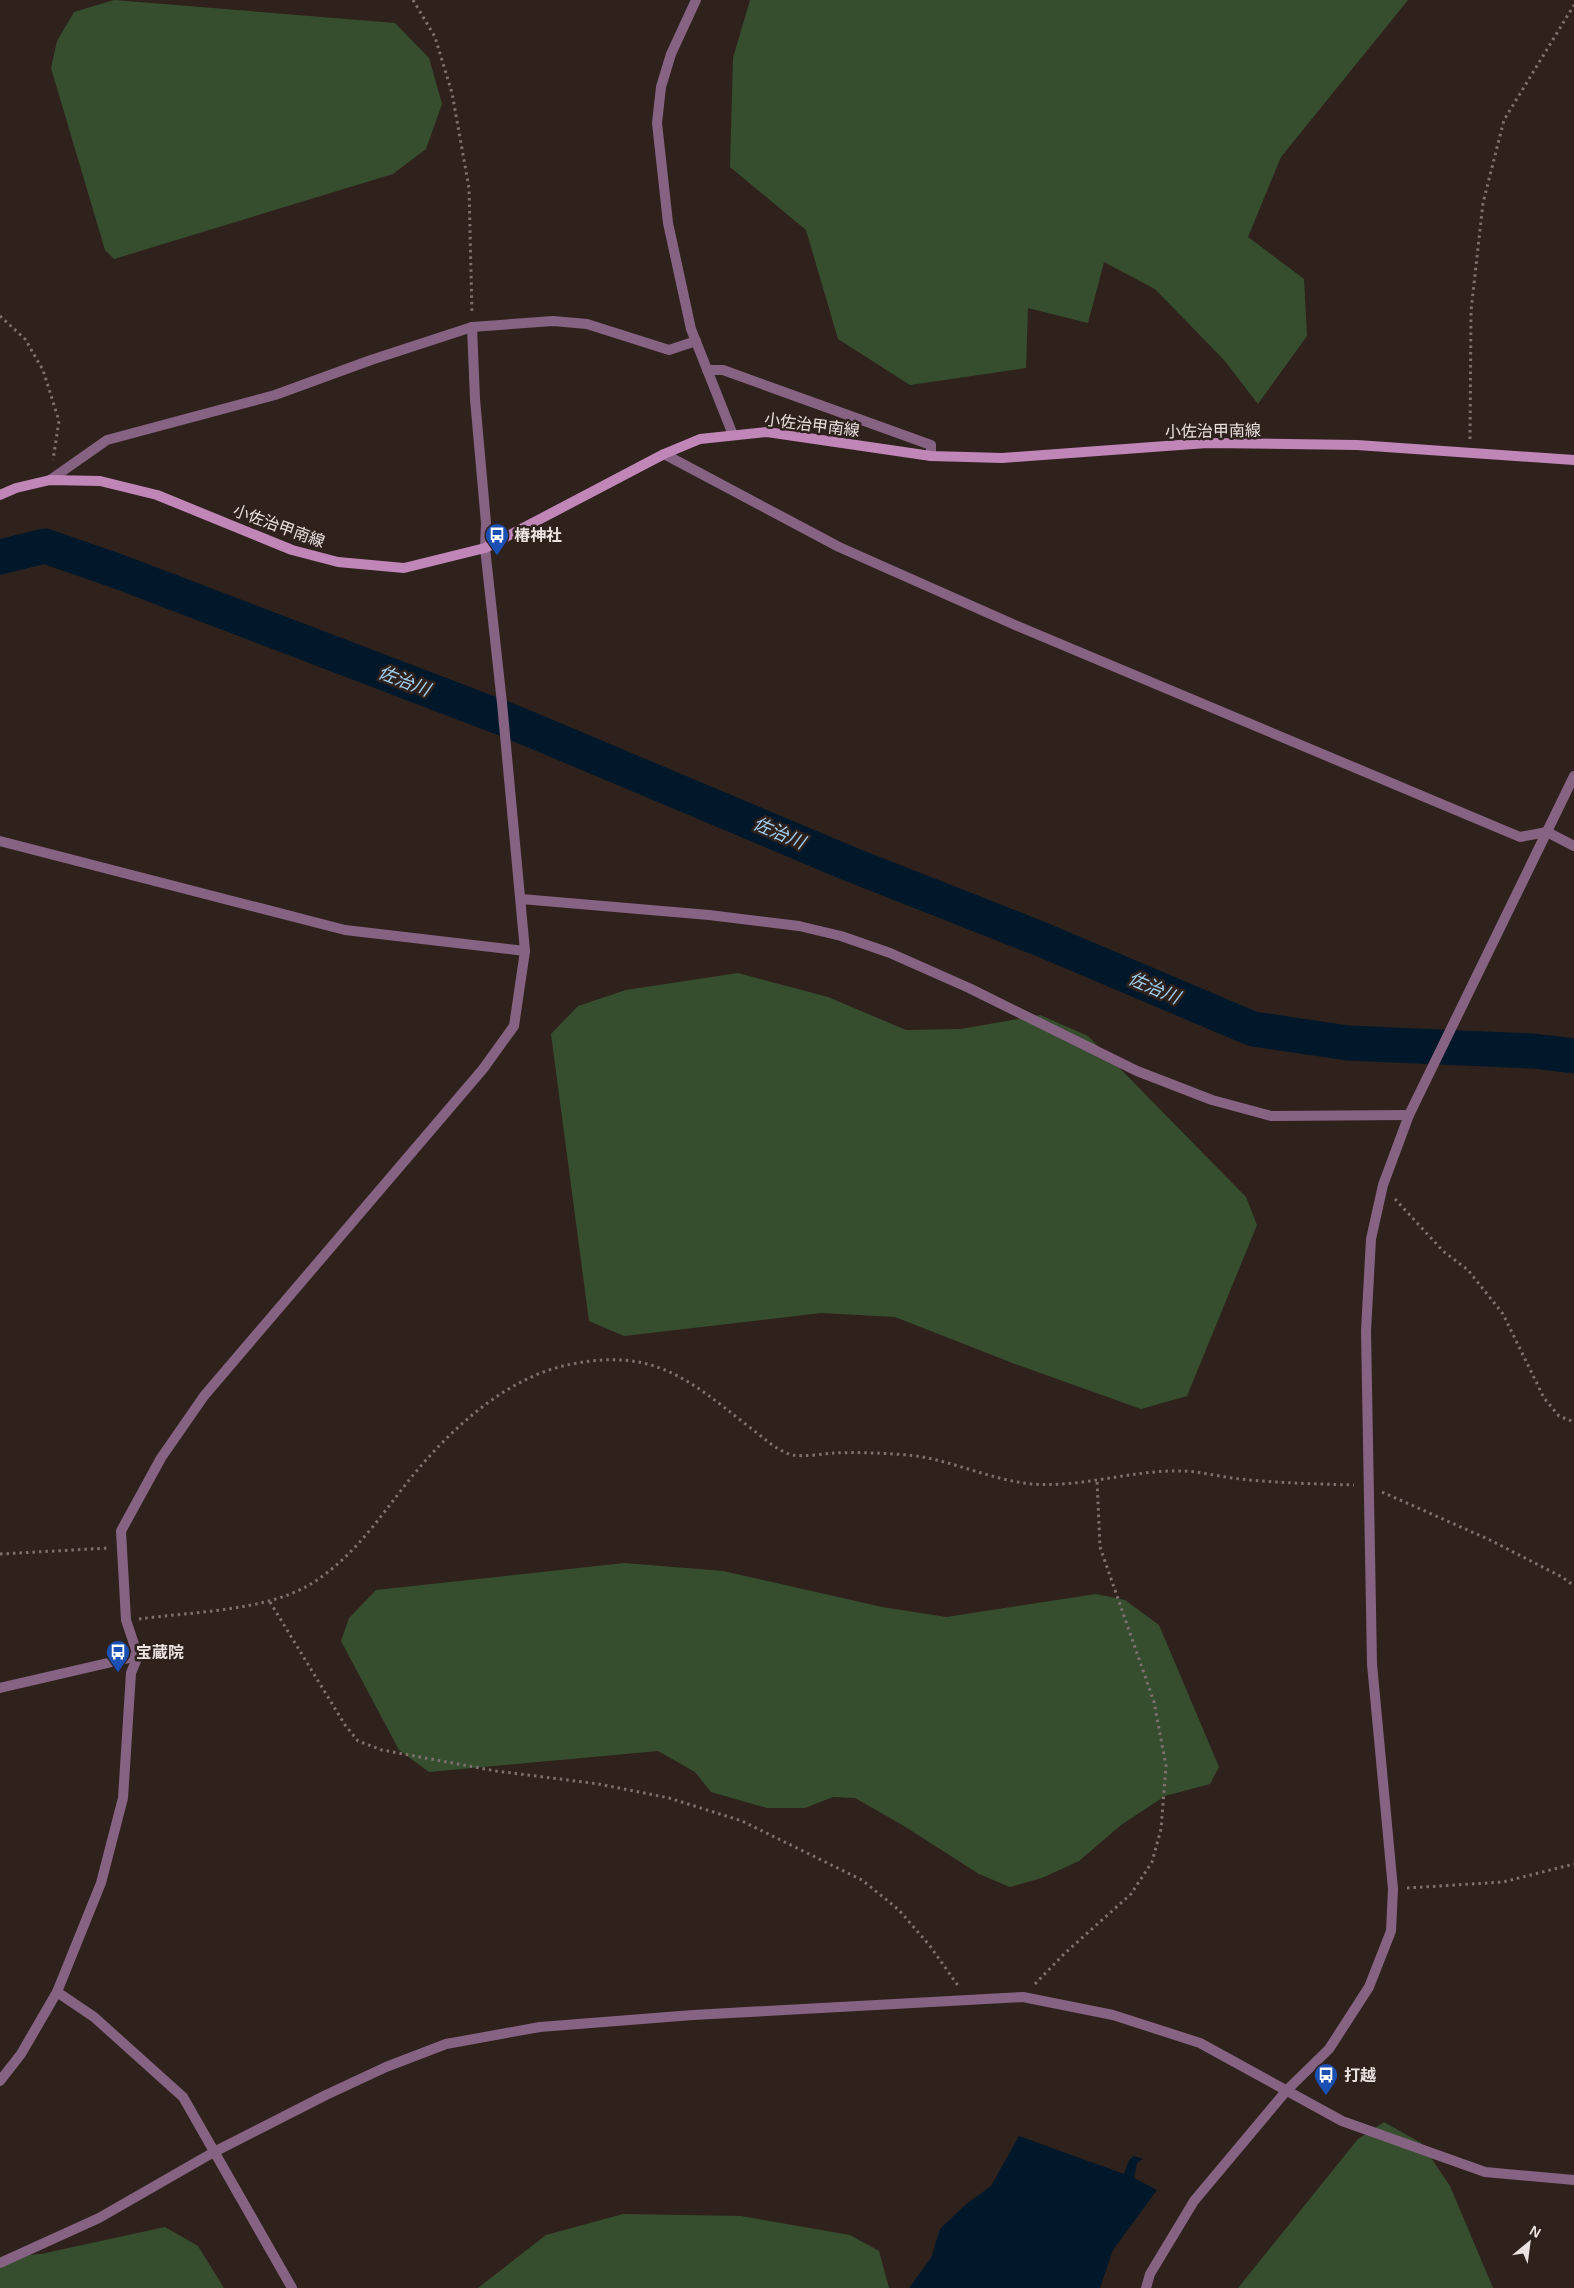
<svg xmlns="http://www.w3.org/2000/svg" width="1574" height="2288" font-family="Arial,'Noto Sans JP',sans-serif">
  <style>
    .green { fill: #364e2e }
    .water { fill: #00182a }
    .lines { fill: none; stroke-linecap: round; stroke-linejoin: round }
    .river { stroke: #00182a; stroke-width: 35 }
    .path { stroke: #7d716d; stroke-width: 3; stroke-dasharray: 2.5 4; stroke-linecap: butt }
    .minor { stroke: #876383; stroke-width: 10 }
    .tertiary { stroke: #876383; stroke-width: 10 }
    .secondary { stroke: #c086b8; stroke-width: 10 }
    .labels { text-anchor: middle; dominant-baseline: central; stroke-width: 5; stroke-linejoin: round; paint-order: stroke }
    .street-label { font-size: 16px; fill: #ebe2df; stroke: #2f221d }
    .poi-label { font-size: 16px; font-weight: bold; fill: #ebe2df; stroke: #2f221d; text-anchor: start }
    .water-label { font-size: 18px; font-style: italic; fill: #a2d1f2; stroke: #2f221d }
  </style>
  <rect width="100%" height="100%" fill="#2f221d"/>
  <g class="green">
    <path d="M114 0 395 23 429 58 442 104 426 149 393 174 114 259 105 250 51 68 57 41 74 12Z"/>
    <path d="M750 0H1408L1281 157 1248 237 1304 279 1307 336 1258 404 1224 360 1155 289 1104 262 1088 323 1028 308 1026 368 910 385 838 339 806 230 730 167 733 58Z"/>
    <path d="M738 973 828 997 906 1030 961 1029 1040 1015 1088 1036 1246 1197 1257 1225 1187 1396 1141 1409 1015 1364 895 1317 821 1313 624 1336 589 1321 551 1034 578 1006 626 990Z"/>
    <path d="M624 1563 723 1571 882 1607 946 1617 1096 1594 1125 1600 1159 1625 1219 1767 1210 1784 1165 1796 1121 1825 1079 1861 1042 1878 1010 1887 979 1874 904 1826 855 1798 833 1797 805 1808H767L711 1792 695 1772 658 1751 429 1772 399 1750 341 1641 349 1618 376 1590Z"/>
    <path d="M1384 2122 1421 2143 1450 2186 1493 2288H1238L1358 2139Z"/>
    <path d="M623 2214 741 2216 850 2235 879 2251 889 2288H478L546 2235Z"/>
    <path d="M165 2227 198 2246 224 2288H0V2257L41 2254Z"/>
  </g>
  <path class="water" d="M1019 2136 1124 2174 1129 2160 1134 2156 1143 2159 1137 2163 1134 2178 1157 2190 1113 2250 1100 2288H909L931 2258 940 2229 965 2205 991 2186Z"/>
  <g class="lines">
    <path class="river" d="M0 557 45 546 117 571 515 723 850 864 1043 940 1253 1029 1348 1043 1533 1051 1574 1056"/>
    <g class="path">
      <path d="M413 0 435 37 452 93 469 188 472 314"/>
      <path d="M0 316 25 339 43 370 59 421 53 460"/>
      <path d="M1470 439 1471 311 1483 203 1504 120 1574 5"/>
      <path d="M1395 1199 1443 1251 1468 1270 1503 1314 1544 1398 1559 1416 1574 1422"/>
      <path d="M1382 1492 1490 1540 1562 1577 1574 1586"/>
      <path d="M0 1554 109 1548"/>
      <path d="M270 1602 345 1725 358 1741 382 1750 496 1771 599 1784 669 1798 742 1821 862 1880 899 1910 930 1946 959 1987"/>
      <path d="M139 1619C189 1612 266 1611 309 1585 351 1560 377 1521 406 1484 447 1432 506 1376 572 1364 654 1348 688 1379 748 1426 762 1436 776 1451 793 1455 805 1457 821 1454 834 1453 858 1452 883 1453 908 1455 950 1459 990 1480 1032 1484 1081 1488 1131 1470 1180 1471 1200 1471 1220 1477 1240 1479 1278 1483 1316 1484 1354 1485"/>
      <path d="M1407 1888 1503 1882 1574 1864"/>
      <path d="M1035 1984 1064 1954 1131 1894 1152 1862 1161 1829 1166 1766 1154 1702 1100 1547 1097 1480"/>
    </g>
    <g class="minor">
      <path d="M707 370H723L931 445V456"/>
      <path d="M664 454 839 547 1015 625 1520 837 1547 832 1574 846"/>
      <path d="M50 480 107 440 275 395 371 360 472 327 553 321 587 324 669 350 696 341"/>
      <path d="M0 841 345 930 525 951"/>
      <path d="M521 899 709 915 799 926 841 936 890 953 969 988 1137 1071 1212 1100 1271 1116 1409 1115"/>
      <path d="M57 1992 94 2017 183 2097 292 2288"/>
      <path d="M0 2081 21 2054 57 1992 101 1883 123 1798 131 1673 138 1656 126 1620 121 1531 161 1458 204 1396 483 1069 514 1026 525 951 502 703 485 548 486 523 475 399 472 327"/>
    </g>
    <g class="tertiary">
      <path d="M696 0 671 54 661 87 657 123 668 223 691 329 733 435"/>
      <path d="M0 1688 138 1656"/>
      <path d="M0 2263 99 2218 214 2152 326 2095 386 2067 446 2044 540 2027 693 2015 1023 1997 1113 2015 1200 2043 1342 2121 1485 2172 1574 2180"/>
      <path d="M1146 2288 1150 2274 1194 2201 1287 2090 1329 2049 1369 1987 1391 1931 1393 1889 1372 1664 1366 1331 1371 1239 1383 1185 1409 1115 1574 776"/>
    </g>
    <path class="secondary" d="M0 495 16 488 50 480 100 481 157 495 292 550 338 562 404 568 485 548 664 454 700 439 767 432 931 456 1002 458 1207 443 1357 445 1574 460"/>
  </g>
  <defs>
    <g id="bus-pin" transform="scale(1.25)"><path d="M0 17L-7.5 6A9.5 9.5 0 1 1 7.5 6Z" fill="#1a4fb4" stroke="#2f221d"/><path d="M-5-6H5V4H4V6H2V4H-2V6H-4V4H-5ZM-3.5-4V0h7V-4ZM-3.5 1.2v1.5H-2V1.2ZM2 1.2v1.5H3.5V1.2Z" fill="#fff"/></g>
  </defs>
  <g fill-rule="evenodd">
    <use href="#bus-pin" x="497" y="535"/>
    <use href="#bus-pin" x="118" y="1652"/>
    <use href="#bus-pin" x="1326" y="2075"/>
  </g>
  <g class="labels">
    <g class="street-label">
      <text transform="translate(812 425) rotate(7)">小佐治甲南線</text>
      <text transform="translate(1213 431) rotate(-1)">小佐治甲南線</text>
      <text transform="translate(279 526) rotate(20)">小佐治甲南線</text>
    </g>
    <g class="poi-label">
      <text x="514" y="535">椿神社</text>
      <text x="136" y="1652">宝蔵院</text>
      <text x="1344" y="2075">打越</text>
    </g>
    <g class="water-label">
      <text transform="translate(404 681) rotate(21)">佐治川</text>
      <text transform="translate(779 833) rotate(23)">佐治川</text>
      <text transform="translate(1154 988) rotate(23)">佐治川</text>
    </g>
  </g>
  <g transform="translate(1529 2243) rotate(29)" stroke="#2f221d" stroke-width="4" paint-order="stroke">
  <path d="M0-4L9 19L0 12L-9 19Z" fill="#ebe2df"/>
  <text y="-8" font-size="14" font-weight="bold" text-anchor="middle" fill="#ebe2df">N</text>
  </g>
</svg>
